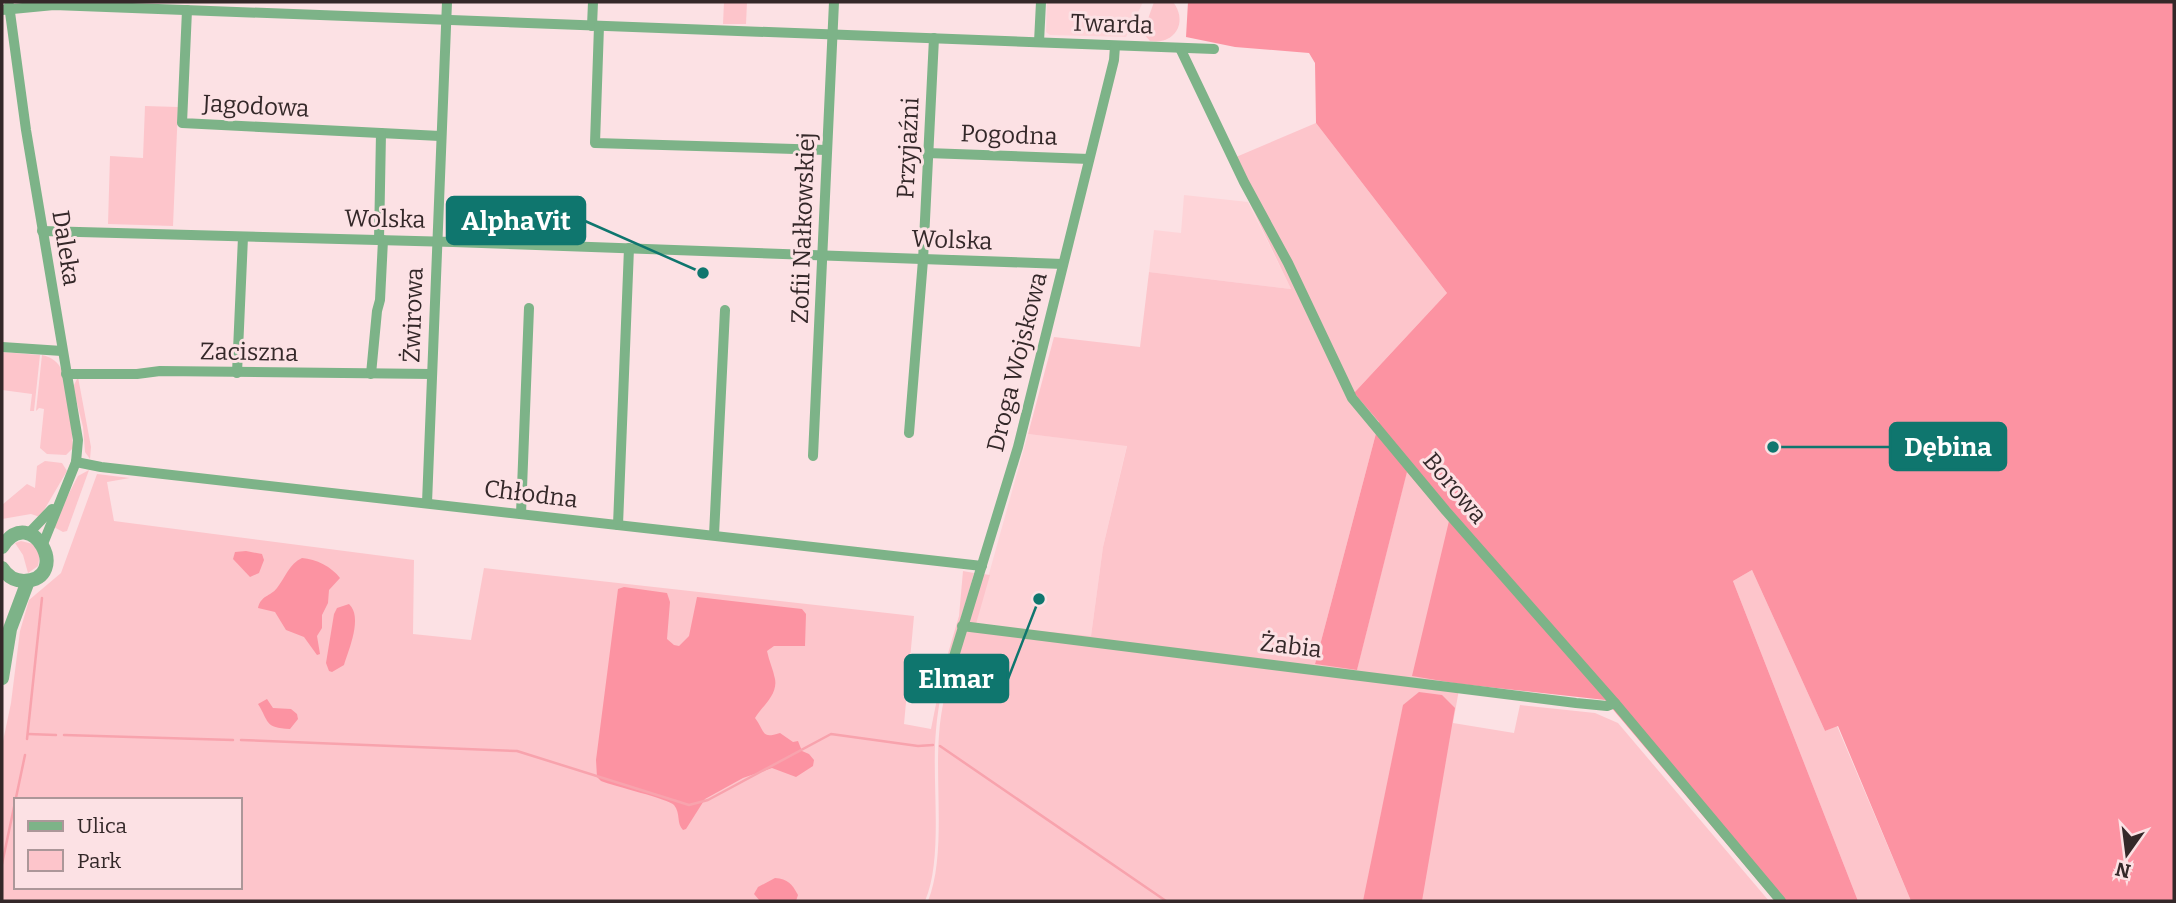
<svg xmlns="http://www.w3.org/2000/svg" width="2176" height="903" font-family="Bitter,serif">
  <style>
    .built { fill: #fed4d8 }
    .green { fill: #fdc5cb; fill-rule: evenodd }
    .forest { fill: #fc93a2 }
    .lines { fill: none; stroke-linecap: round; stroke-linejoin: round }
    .stream { stroke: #f8a3ad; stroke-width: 2.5 }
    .minor { stroke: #7db388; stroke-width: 10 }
    .tertiary { stroke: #7db388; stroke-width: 14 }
    .labels { text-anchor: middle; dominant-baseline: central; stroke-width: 6; stroke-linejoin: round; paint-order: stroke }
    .street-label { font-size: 24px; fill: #342829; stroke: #fce1e4 }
    .leader { fill: none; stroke: #0f766e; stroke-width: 2.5 }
    .callout-dot { fill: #0f766e; stroke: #fce1e4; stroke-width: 2.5 }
    .callout { fill: #0f766e; stroke: #0f766e; stroke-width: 2.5 }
    .callout-label { font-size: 26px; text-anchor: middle; font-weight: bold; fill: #fff }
  </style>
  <rect width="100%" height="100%" fill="#fce1e4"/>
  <g class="built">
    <path d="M1047 2H1143L1126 37 1050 35 1046 32Z"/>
    <path d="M1184 195 1248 202 1291 289 1149 272 1154 230 1181 233Z"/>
    <path d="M1028 434 1127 445 1103 547 1091 636 975 624Z"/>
  </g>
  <g class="green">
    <path d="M724 2H747L746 24H723Z"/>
    <path d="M1154 2H1173C1188 21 1176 45 1150 41L1143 33Z"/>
    <path d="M145 106 178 107 173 226 108 224 110 156 143 158Z"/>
    <path d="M1316 123 1447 293 1354 393 1379 422 1315 664 1357 669 1407 471 1449 521 1460 684 1453 723 1514 733 1520 705 1595 713 1618 723 1769 901H928C946 857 935 784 939 735 943 680 966 626 983 574L990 575 976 624 1091 636 1103 547 1127 446 1028 434 1054 337 1140 347 1149 272 1291 289 1229 160Z"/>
    <path d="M2 352 40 355 34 411H30L32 394 2 390Z"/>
    <path d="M42 355C50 357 56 360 60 367 69 381 72 431 73 448L66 455 47 454 40 448 44 409 39 408 36 411Z"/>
    <path d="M78 377 91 447 90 459 85 452 83 427 73 387Z"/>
    <path d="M45 461 62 463 67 471 40 517 31 514 2 519V505L27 484 35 488 37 466Z"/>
    <path d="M89 470 67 531 63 532 52 526 78 476Z"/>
    <path d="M97 474 130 478 107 482 114 521 414 560 413 634 471 640 484 568 914 616 904 724 931 729 942 674 959 616 963 571 974 573C960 624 941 676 936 730 931 780 944 857 925 901H2V746L11 703 20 631 29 600 61 573ZM16 800H240V887H16Z"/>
    <path d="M21 541 33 544 40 554 38 566 28 573 23 555 15 543Z"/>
    <path d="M1752 570 1825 731 1837 726 1911 901H1858L1733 581Z"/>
  </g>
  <g class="forest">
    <path d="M1188 2H2174V901H1911L1838 726 1825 731 1752 570 1733 581 1858 901H1775L1605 700 1460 684 1412 676 1449 521 1407 472 1357 670 1315 664 1379 422 1354 393 1447 293 1316 123 1315 63 1309 53 1235 47 1186 37Z"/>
    <path d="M246 551 262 554 264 560 259 573 250 577 233 559 235 552Z"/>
    <path d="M302 558C316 559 332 567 340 578L329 590 328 603 322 615V628L317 636 320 654 317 655 304 637 286 630 275 612 258 608C261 595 270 597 277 588 285 578 289 564 302 558Z"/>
    <path d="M624 587 667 593 670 602 667 639 674 645 679 646 689 636 697 597 802 609 806 614 805 646H774L767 651C769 661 773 669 775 679 778 695 762 706 755 718 766 733 761 739 780 733L793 742 798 741 802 751 809 754 814 760 813 766 796 777 772 768 743 778 705 799 686 829 683 830C676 823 681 814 674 805 669 799 613 786 601 781L597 777 596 760 618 589Z"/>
    <path d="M349 604C363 617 349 649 344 665L332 672 329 671 326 663 334 614 337 608Z"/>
    <path d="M1419 692 1442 695 1455 708 1422 901H1363L1403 705Z"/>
    <path d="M267 699 273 708 291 709 297 714 298 719 290 729C264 728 269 721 258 704Z"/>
    <path d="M775 878C788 879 792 884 798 895L796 901H760L754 894 758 887Z"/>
  </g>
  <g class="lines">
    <g class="stream">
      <path d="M28 734 56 735"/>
      <path d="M64 735 233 740"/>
      <path d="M27 739 42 598"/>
      <path d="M241 740 517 751 689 805 708 800 831 734 918 746 933 745"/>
      <path d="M940 746 1166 901"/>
      <path d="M2 864 25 755"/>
    </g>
    <g class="minor">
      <path d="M9 5 26 130 78 440 76 462 43 544"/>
      <path d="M2 10 54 5 1214 49"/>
      <path d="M187 10 182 123 440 136"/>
      <path d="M592 26 593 2"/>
      <path d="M599 26 595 143 827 150"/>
      <path d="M1039 42 1041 2"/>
      <path d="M1180 48 1244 182 1288 263 1352 398 1446 511 1615 703 1781 901"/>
      <path d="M927 153 1089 159"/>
      <path d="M42 231 453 242 1063 264"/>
      <path d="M379 240 381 133"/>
      <path d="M2 347 62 351"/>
      <path d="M237 373 243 237"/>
      <path d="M66 374H137L160 371 432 374"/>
      <path d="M371 374 377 311 380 300 383 240"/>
      <path d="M909 433 923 260 934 38"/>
      <path d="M813 456 834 2"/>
      <path d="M76 462 101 467 982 566"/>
      <path d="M427 503 447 2"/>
      <path d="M521 514 529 308"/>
      <path d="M618 525 629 248"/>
      <path d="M28 534 52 509"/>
      <path d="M714 535 725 310"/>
      <path d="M962 626 1576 703 1607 706 1615 703"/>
      <path d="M945 686 1018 447 1114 60 1115 46"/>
    </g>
    <g class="tertiary">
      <path d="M2 547C31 501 73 579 24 581 14 581 7 576 2 568"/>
      <path d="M2 678 10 629 28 581"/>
    </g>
  </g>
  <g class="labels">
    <g class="street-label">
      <text transform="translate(1112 24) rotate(2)">Twarda</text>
      <text transform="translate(256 106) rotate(3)">Jagodowa</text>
      <text transform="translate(1009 135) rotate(2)">Pogodna</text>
      <text transform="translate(908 148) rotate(-87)">Przyjaźni</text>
      <text transform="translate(385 219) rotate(1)">Wolska</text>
      <text transform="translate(803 228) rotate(-88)">Zofii Nałkowskiej</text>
      <text transform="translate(952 240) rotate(2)">Wolska</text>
      <text transform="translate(66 248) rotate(81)">Daleka</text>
      <text transform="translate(413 315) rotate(-88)">Żwirowa</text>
      <text transform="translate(249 352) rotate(1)">Zaciszna</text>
      <text transform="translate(1017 362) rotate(-76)">Droga Wojskowa</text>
      <text transform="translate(1455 488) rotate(50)">Borowa</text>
      <text transform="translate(531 494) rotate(7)">Chłodna</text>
      <text transform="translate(1291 646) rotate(7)">Żabia</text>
    </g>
  </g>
  <path class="leader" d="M703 273L585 221M1773 447L1890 447M1039 599L1008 679"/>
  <g class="callout-dot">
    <circle cx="703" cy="273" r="7"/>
    <circle cx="1773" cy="447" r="7"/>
    <circle cx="1039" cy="599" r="7"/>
  </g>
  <g class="callout">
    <rect x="447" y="197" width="138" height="47" rx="7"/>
    <rect x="1890" y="423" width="116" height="47" rx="7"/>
    <rect x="905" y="655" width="103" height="47" rx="7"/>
  </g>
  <g class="callout-label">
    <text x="516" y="230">AlphaVit</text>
    <text x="1948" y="456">Dębina</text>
    <text x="956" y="688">Elmar</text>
  </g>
  <rect width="2176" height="903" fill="none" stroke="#342829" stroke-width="7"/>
  <rect x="14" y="798" width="228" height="91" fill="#fce1e4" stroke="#ac9799" stroke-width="2"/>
  <rect x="28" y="821" width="35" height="10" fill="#7db388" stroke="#ac9799" stroke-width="2"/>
  <text x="77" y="833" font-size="21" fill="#342829">Ulica</text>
  <rect x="28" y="850" width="35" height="21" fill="#fdc5cb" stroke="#ac9799" stroke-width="2"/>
  <text x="77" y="868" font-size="21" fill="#342829">Park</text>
  <g transform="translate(2127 854) rotate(194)" stroke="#fce1e4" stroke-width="5" paint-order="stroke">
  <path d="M0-5L12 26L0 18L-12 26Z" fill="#342829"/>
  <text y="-10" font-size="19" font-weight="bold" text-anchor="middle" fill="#342829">N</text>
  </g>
</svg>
